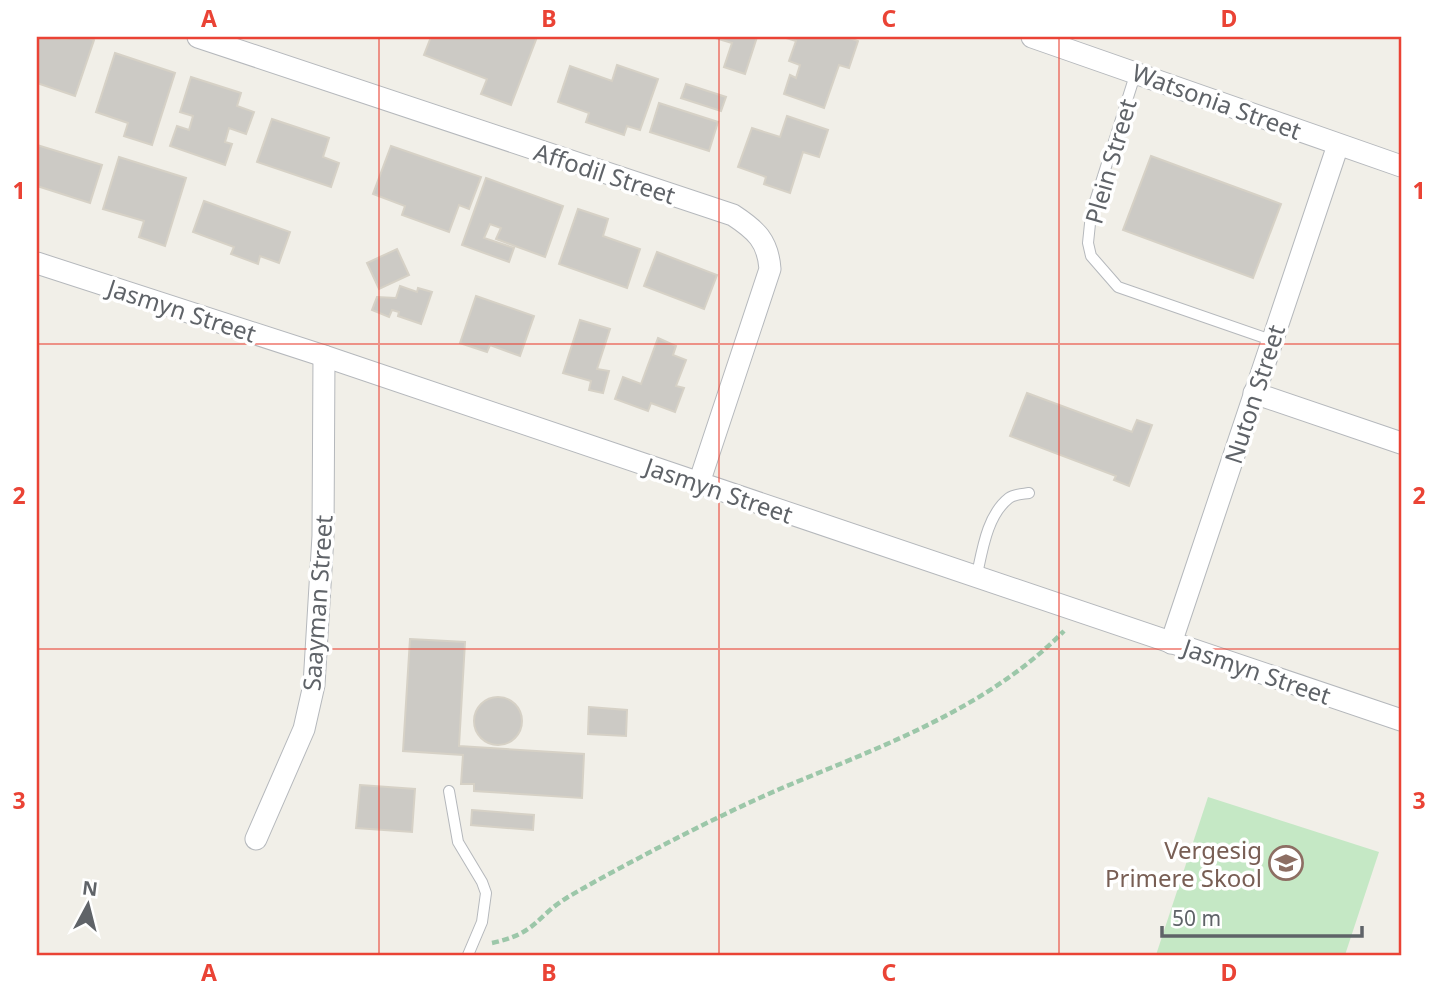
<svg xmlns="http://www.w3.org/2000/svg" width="1438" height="992" font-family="'Noto Sans',sans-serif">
<rect width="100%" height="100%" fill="#f1efe8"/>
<!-- green -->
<path fill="#c5e8c5" d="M1208 797 1379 852 1345 955H1156Z"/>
<!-- building -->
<g fill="#cccac5" stroke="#d6d1c6" stroke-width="2">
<path d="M37 37 65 39 86 37 94 40 75 96 37 83Z"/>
<path d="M431 37H537L511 105 481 94 487 79 424 55Z"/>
<path d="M712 37H757L745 74 724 67 732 43Z"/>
<path d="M783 37H847L858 41 849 68 839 65 824 108 784 94 790 75 796 78 800 65 789 61 796 41Z"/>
<path d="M115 53 175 73 152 145 124 136 128 123 96 112Z"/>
<path d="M617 65 658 79 640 130 627 126 624 135 586 122 589 113 558 102 570 66 612 81Z"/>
<path d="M191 77 241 93 237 106 254 112 246 134 229 128 225 142 232 144 225 165 170 146 177 126 189 130 193 116 180 112Z"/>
<path d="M686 84 726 97 721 111 681 98Z"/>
<path d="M659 103 718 122 709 151 650 132Z"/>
<path d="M787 116 828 130 819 157 803 152 790 193 764 184 766 177 738 167 752 128 780 137Z"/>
<path d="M272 119 329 138 323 157 339 163 331 187 257 162Z"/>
<path d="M37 145 102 165 90 203 37 186Z"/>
<path d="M391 146 481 177 469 209 459 205 449 232 402 215 405 206 373 194Z"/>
<path d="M1151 156 1281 204 1253 278 1123 230Z"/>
<path d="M119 157 186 178 165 246 139 237 144 221 103 209Z"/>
<path d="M486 178 563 206 545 257 496 239 501 228 490 224 484 238 514 248 509 262 462 245Z"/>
<path d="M204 201 290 232 279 263 260 256 258 264 231 254 234 247 193 232Z"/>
<path d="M578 209 608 219 603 236 640 249 627 288 559 264Z"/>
<path d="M397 249 409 275 379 289 367 263Z"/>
<path d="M657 252 717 275 704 309 644 286Z"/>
<path d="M400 286 417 292 418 288 432 292 421 324 398 316 399 312 392 310 389 317 372 310 377 297 396 298Z"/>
<path d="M476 296 534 316 520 356 490 345 487 352 460 343Z"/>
<path d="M580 320 610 329 597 369 609 371 603 393 589 390 591 381 563 373Z"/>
<path d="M658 338 676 346 673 355 686 360 676 386 684 388 675 412 651 403 648 411 615 399 623 377 641 384Z"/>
<path d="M1027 393 1132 432 1137 420 1152 425 1129 486 1114 480 1116 476 1010 436Z"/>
<path d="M410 639 465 642 459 746 584 754 582 798 474 791V784H461L463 755 403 751Z"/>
<circle cx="498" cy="721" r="24"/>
<path d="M589 707 627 710 626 736 588 734Z"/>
<path d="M360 785 415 789 412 832 356 828Z"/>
<path d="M472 810 534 815 533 830 471 825Z"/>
</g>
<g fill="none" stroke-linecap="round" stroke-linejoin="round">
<!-- service casing -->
<g stroke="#b5b8bc" stroke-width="12">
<g id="service">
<path d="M1136 72 1091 214 1088 243 1091 256 1118 287 1271 340"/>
<path d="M976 579C982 553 986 516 1009 498 1014 494 1023 494 1029 493"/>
<path d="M449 791 458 842 482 882 486 893 482 922 468 955"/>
</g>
</g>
<!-- minor casing -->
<g stroke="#b5b8bc" stroke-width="23">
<g id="minor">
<path d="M198 37 733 215C756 230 768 241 770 269L699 483"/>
<path d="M1032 37 1401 166"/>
<path d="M37 263 324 356 1401 720"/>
<path d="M1254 393 1401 443"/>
<path d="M1171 643 1338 145"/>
<path d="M256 839 304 729 314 685 323 536 324 356"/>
</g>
</g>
<!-- path -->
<path stroke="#9cc7a9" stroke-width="4.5" stroke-dasharray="7 3.5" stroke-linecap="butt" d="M492 943C538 933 535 917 568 897 595 881 624 866 652 851 694 829 738 807 782 788 880 747 987 709 1064 631"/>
<!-- service -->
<use href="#service" stroke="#fff" stroke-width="10"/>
<!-- minor -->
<use href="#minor" stroke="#fff" stroke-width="21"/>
</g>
<!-- grid -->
<path fill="none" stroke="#ea4335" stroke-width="2" stroke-opacity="0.55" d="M379 37V955M719 37V955M1059 37V955M37 344H1401M37 649H1401"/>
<!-- icons -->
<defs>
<g id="school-ring" transform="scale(1.75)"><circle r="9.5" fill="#fff" stroke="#8d6e63" stroke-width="1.5"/><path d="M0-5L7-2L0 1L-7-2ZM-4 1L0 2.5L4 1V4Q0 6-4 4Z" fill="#8d6e63"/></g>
</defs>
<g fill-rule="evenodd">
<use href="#school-ring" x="1286" y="863"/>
</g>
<g text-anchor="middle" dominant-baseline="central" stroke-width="7" stroke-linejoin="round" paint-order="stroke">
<!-- street labels -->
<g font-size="24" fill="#5f6368" stroke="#fff">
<text transform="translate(1217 101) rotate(20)">Watsonia Street</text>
<text transform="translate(1110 161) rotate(-74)">Plein Street</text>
<text transform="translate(605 173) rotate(18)">Affodil Street</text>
<text transform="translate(182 310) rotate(18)">Jasmyn Street</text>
<text transform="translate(1254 394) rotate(-72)">Nuton Street</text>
<text transform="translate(719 490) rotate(19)">Jasmyn Street</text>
<text transform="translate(317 603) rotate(-86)">Saayman Street</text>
<text transform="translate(1257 671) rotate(19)">Jasmyn Street</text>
</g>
<!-- education labels -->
<g font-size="24" fill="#785e54" stroke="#fff" text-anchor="end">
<text x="1262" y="849">Vergesig<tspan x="1262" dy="28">Primere Skool</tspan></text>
</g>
</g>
<!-- border -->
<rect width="1438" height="992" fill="none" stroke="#ffffff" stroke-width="77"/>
<!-- north arrow -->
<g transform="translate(88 905) rotate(7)" stroke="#ffffff" stroke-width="5" paint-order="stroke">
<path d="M0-5L12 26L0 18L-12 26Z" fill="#5f6368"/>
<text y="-10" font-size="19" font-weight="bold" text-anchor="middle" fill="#5f6368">N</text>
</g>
<!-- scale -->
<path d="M1162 926v10h200v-10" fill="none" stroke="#5f6368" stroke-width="3.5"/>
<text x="1172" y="926" font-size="21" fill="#5f6368" stroke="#ffffff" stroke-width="5" paint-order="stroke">50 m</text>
<rect x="38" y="38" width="1362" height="916" fill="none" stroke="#ea4335" stroke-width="2.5"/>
<g font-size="23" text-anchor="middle" font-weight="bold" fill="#ea4335">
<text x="209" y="27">A</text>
<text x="549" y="27">B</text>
<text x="889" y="27">C</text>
<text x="1229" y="27">D</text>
<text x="19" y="199">1</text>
<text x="1419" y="199">1</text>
<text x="19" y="504">2</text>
<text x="1419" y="504">2</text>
<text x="19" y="809">3</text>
<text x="1419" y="809">3</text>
<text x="209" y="981">A</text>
<text x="549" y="981">B</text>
<text x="889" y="981">C</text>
<text x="1229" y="981">D</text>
</g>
</svg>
